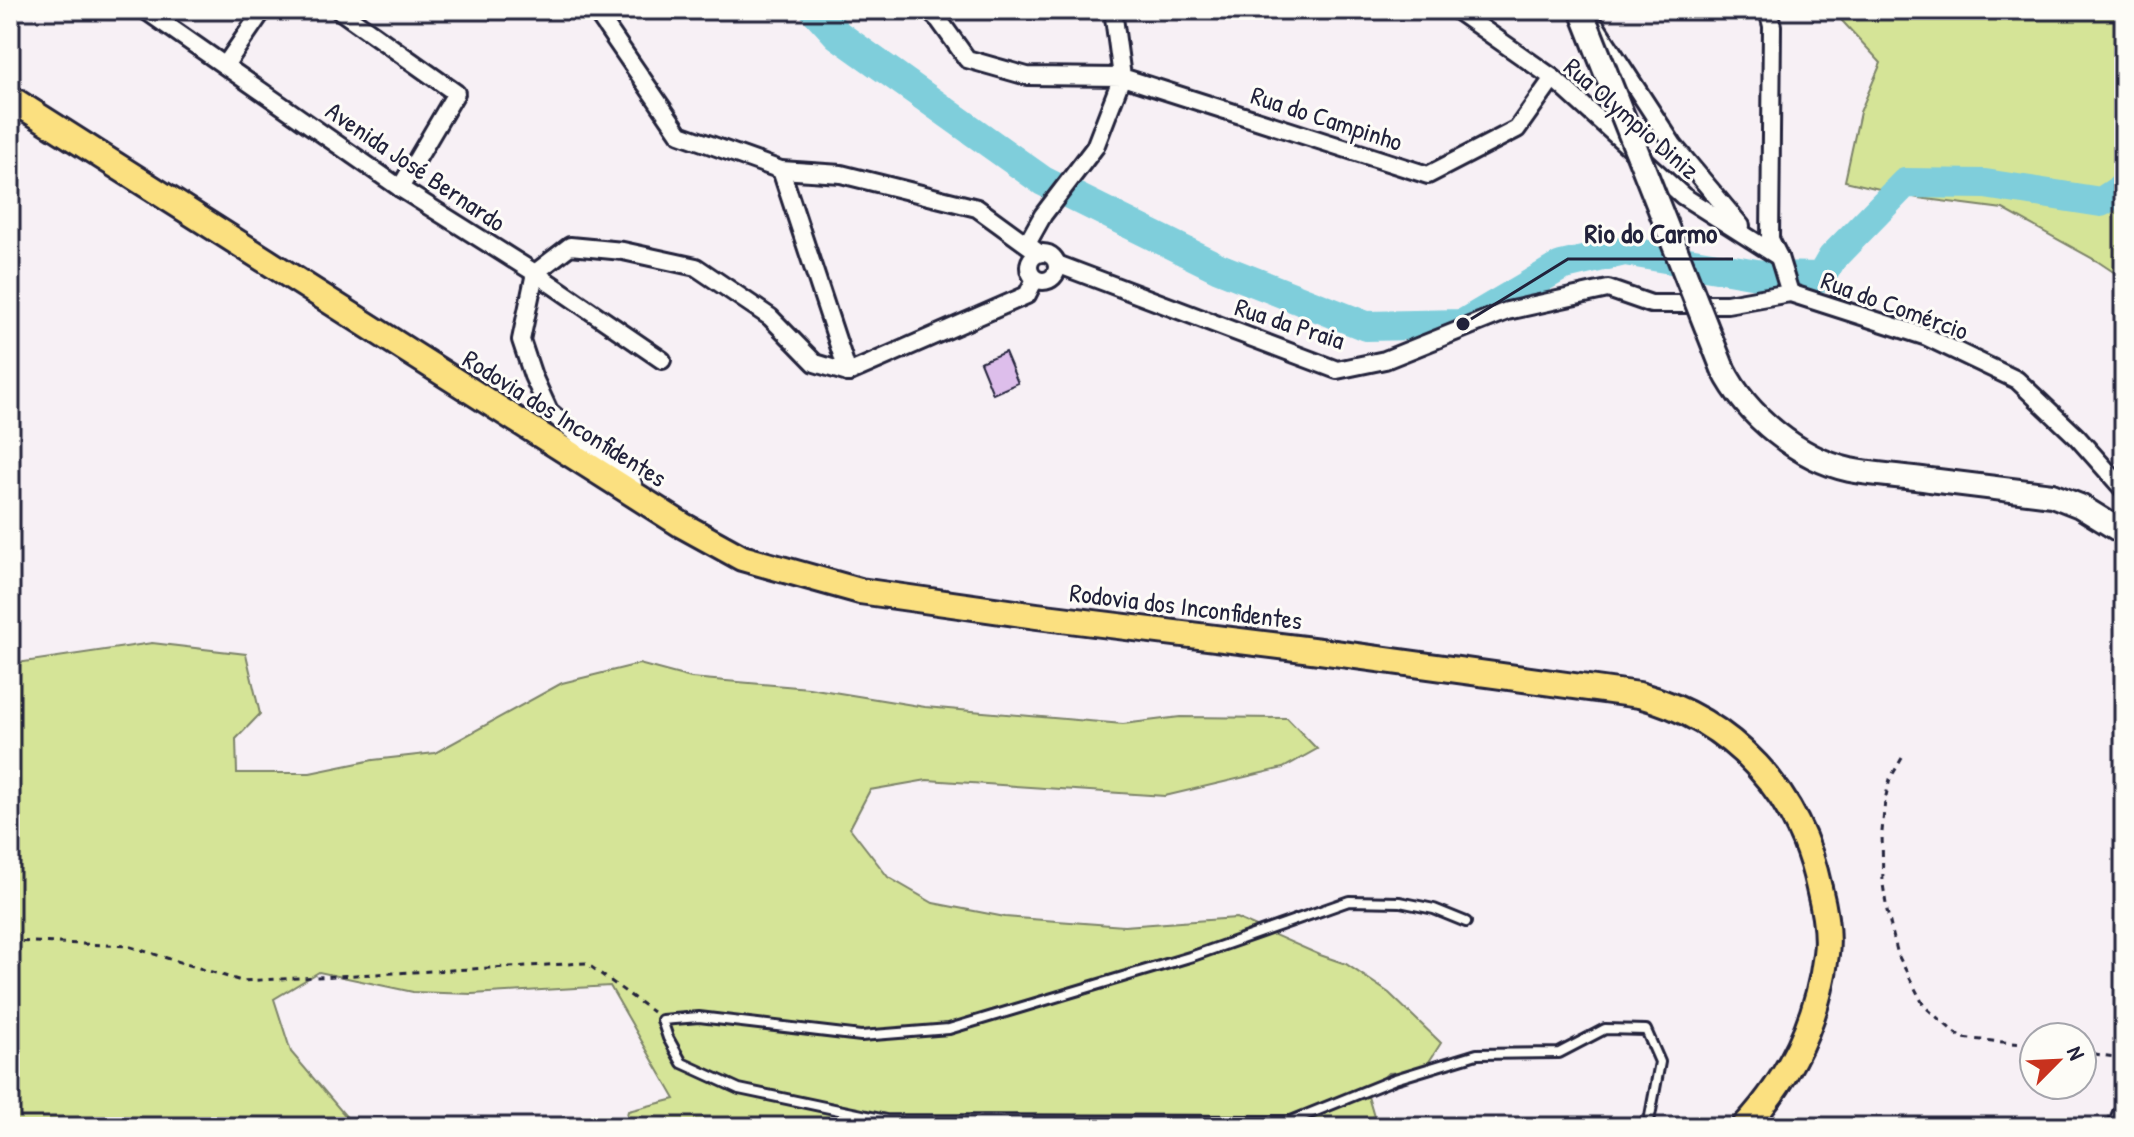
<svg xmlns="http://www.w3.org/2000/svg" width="2134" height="1137" font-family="'Patrick Hand',sans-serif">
<rect width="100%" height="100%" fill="#f7f0f5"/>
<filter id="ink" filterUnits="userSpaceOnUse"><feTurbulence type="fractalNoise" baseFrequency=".0125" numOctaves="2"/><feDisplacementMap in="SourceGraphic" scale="16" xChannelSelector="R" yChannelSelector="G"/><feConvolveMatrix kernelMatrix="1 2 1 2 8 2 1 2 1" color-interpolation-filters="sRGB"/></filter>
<g filter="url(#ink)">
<!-- green -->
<g fill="#d5e497" stroke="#7c8369" stroke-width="2">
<path d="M1832 10H2124V279L2097 261 2003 209 1918 198 1845 181 1860 112 1881 63Z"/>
<path d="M152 643 246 654 260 714 236 739 237 773H310L373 760 435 753 562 683 639 664 691 678 809 688 925 707 1123 724 1180 717 1287 718 1317 749 1283 768 1165 796 927 780 870 790 850 828 888 877 933 903 1005 917 1124 926 1236 918 1320 955 1346 964 1389 993 1441 1043 1423 1071 1388 1073 1367 1093 1377 1127H624L628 1111 675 1099 610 986 472 994 413 992 319 972 274 999 291 1052 355 1127H10V664Z"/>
</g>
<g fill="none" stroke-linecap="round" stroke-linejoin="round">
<!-- river -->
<path stroke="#7fcedb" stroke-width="30" d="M815 10 838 35 1043 181 1219 268 1366 326 1463 324 1561 266 1625 251 1768 276 1821 277 1832 258 1905 183 1985 184 2101 202 2124 187"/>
</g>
<!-- building -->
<path fill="#ddbeeb" stroke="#22223b" stroke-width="2" d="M1005 352 1018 383 993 394 980 362Z"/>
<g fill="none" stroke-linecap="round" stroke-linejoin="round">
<!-- service casing -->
<g stroke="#22223b" stroke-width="14">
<path id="service" d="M1466 922 1434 909 1400 902 1349 901 1193 956 949 1029 861 1036 699 1017 662 1020 668 1038 682 1063 739 1089 886 1120 1291 1121 1395 1079 1477 1054 1559 1053 1605 1029 1646 1030 1660 1062 1648 1127"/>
</g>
<!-- minor casing -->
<g stroke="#22223b" stroke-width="22">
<g id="minor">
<path d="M145 10 400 188 535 273 662 360"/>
<path d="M339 10 456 93 400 188"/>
<path d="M595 10 680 134 781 170 841 174 977 208 1039 253"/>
<path d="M928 10 939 20 967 59 1027 76 1122 77 1095 147 1043 215 1028 242"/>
<path d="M1113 10 1122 77 1428 175 1517 129 1553 78"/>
<path d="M1456 10 1553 78 1683 196 1779 257"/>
<path d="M1768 10 1772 26 1770 239 1779 257 1790 293"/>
<path d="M1595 25 1674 146 1741 226"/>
<path d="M226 64 263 10"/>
<path d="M781 170 848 373"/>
<circle cx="1043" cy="267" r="14"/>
<path d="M1057 264 1337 370 1385 360 1507 311 1608 289 1651 304H1727L1790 293 1927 337 2017 380 2077 437 2124 490"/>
<path d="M848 373 1027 295 1035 279"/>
<path d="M633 483 549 411 533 376 521 340 535 273 570 246 623 251 696 267 770 317 815 363 848 373"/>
</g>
</g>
<!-- secondary casing -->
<g stroke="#22223b" stroke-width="28">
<g id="secondary">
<path d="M1723 369C1746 415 1799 459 1850 470 1876 475 1903 476 1930 480 1971 485 2012 490 2052 495L2080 506 2124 533"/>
<path d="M2119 1127 2124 1116"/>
</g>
</g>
<!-- primary casing -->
<g stroke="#22223b" stroke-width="30">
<path id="primary" d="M10 98 682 525 742 558 860 591 1037 616 1320 651 1639 695C1733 720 1799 793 1819 888 1824 908 1829 933 1826 954 1818 1020 1789 1079 1744 1127"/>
</g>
<!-- path -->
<g stroke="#22223b" stroke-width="3" stroke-dasharray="6 6" stroke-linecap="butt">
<path d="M1902 758 1890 779 1885 800 1882 832 1883 884 1887 911 1898 955 1924 1006 1961 1038 2034 1045"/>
<path d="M10 941 128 946 241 981 586 963 653 1012"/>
<path d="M2082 1052 2121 1058 2124 1070"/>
</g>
<!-- service -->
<use href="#service" stroke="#fdfcf7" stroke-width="8"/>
<!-- minor -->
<use href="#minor" stroke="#fdfcf7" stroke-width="16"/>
<!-- secondary -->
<use href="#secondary" stroke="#fdfcf7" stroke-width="22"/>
<!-- primary -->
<use href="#primary" stroke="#fbe080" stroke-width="24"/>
<!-- secondary-bridge casing -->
<g stroke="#22223b" stroke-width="28" stroke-linecap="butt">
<path id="secondary-bridge" d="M1581 10 1723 369"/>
</g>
<!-- secondary-bridge -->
<use href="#secondary-bridge" stroke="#fdfcf7" stroke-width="22"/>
</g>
</g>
<g text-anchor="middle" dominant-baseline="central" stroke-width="6" stroke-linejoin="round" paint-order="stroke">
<!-- street labels -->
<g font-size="26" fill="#22223b" stroke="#fdfcf7">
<text transform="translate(1327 118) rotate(18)">Rua do Campinho</text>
<text transform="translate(1632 118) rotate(41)">Rua Olympio Diniz</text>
<text transform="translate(416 166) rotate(34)">Avenida José Bernardo</text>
<text transform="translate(1895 305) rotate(20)">Rua do Comércio</text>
<text transform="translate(1290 323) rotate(18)">Rua da Praia</text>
<text transform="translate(565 418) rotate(32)">Rodovia dos Inconfidentes</text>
<text transform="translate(1186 606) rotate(7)">Rodovia dos Inconfidentes</text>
</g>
</g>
<!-- callouts -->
<path fill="none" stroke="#22223b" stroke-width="3" d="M1463 324L1568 259H1733"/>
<circle fill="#22223b" stroke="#fdfcf7" stroke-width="3" cx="1463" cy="324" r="8"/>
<g font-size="28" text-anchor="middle" font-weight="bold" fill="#22223b" stroke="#fdfcf7" stroke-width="6" stroke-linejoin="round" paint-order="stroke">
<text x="1651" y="243">Rio do Carmo</text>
</g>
<!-- margin -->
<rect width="2134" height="1137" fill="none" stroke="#fdfcf7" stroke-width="40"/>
<rect x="20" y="20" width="2094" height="1097" fill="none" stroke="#22223b" stroke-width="3" filter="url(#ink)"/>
<!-- north arrow -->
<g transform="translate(2058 1061) rotate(66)"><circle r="38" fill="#fdfcf7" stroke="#a5a5ac" stroke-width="2"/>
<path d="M0-6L14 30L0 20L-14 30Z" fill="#c8321e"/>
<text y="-12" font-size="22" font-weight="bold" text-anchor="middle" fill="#22223b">N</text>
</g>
</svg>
